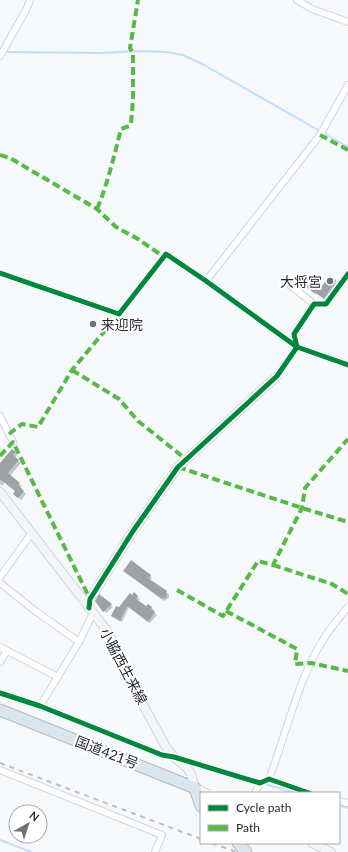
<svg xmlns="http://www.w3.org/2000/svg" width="348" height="852" font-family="Lato,'Noto Sans JP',sans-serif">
<rect width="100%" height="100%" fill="#f6f9fc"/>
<!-- shadow -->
<g fill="#0003">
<path d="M335 281 337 283 327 300 318 294 317 295 300 283 320 290Z"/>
<path d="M12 450 17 455 15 458 21 463 10 476 22 486 20 488 26 494 21 500 14 494 16 491 5 482 2 486 0 484V464Z"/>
<path d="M124 571 150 575 152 578 150 580 166 592 169 594V598L164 601Z"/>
<path d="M134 594 140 599 138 601 146 607 148 605 154 610 153 612 157 615 150 623 129 607 122 622 115 618 119 608Z"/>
<path d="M100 596 113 607 106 613 104 611Z"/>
</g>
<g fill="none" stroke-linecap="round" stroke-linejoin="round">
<!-- stream -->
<g stroke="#c3defc" stroke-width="2">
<path d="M5 52 100 53 140 51 166 52 183 55 204 65 318 130"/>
<path d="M323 133 348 147"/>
<path d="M265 784 295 793"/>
<path d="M339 805 348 808"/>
<path d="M0 840 31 852"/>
</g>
</g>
<!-- building -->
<g fill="#9fa2a5">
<path d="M301 275 320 289 329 276 336 280 324 299 315 292 314 293 297 280Z"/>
<path d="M12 449 16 452 13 455 19 460 8 473 20 483 18 485 24 491 18 498 13 494 15 491 0 479V463Z"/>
<path d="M131 560 151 575 148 578 167 591 166 593 167 595 165 599 163 597 162 599 123 571Z"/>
<path d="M134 592 138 596 136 599 146 606 148 604 152 607 151 609 155 612 148 622 127 606 120 621 111 616 116 606 119 607 130 593 132 595Z"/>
<path d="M99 594 112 604 103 612 95 601Z"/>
</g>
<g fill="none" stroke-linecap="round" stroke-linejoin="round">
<!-- street casing -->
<g stroke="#d1d4d8" stroke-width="8">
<g id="street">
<path d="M297 0 312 9 348 22"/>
<path d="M0 56 27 8 30 0"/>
<path d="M0 273 119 314 166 254 206 281 297 347 348 365"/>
<path d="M206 281 320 135 348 85"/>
<path d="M291 286 314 304"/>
<path d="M277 376 297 347 294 334 314 304H326L348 274"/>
<path d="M0 416 13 442"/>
<path d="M0 577 31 534"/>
<path d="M0 583 34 610 79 642"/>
<path d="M0 647 58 677"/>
<path d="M0 662 7 651"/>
<path d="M0 693 40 706 162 755 174 757 260 783 269 779 309 793"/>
<path d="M40 706 79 642 93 613"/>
<path d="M0 770 162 835 155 852"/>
<path d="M269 779C285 737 295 692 316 652 324 636 336 621 348 607"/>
<path d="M255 793 260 783"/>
<path d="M339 801 348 803"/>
</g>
</g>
<!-- secondary casing -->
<g stroke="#d1d4d8" stroke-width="10">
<g id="secondary">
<path d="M0 492 108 632 134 688 166 747 174 757 187 768 191 774 195 788 206 793"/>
<path d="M89 608 90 599 133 531 178 467 277 376"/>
<path d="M312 843 331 852"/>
</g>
</g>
<!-- highway casing -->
<g stroke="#aeb8c4" stroke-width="13">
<g id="highway">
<path d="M0 710 195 788 201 806"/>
<path d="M238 843 246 852"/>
</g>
</g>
<!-- street -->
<use href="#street" stroke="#fefeff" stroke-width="6"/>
<!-- secondary -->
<use href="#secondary" stroke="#f3f6f9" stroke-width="8"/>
<!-- highway -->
<use href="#highway" stroke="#dbe5ee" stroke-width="11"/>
<!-- rail -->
<g stroke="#bcbebf" stroke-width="2" stroke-dasharray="5 5" stroke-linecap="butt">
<path d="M0 763 201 839"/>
<path d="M212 843 236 852"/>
</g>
<!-- quiet -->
<g stroke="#58b947" stroke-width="4" stroke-dasharray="8 4" stroke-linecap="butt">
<path d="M320 135 348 150"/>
<path d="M0 155 10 158 97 209 116 227 138 239 164 257"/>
<path d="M97 209C108 183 114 156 121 129L129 126 131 124 133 99V54L130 48 138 0"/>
<path d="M72 370 119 399 138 421 187 460"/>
<path d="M9 434 22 424 38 427 72 370 119 314"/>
<path d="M0 456 13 442 90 599"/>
<path d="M178 467 302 508 348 522"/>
<path d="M273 565 332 584 348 594"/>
<path d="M177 590 223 616 258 561 273 565 302 508 305 488 348 439"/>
<path d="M226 611 297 649 295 664 311 663 348 671"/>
</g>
<!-- cycleway casing -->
<g stroke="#fff" stroke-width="8">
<g id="cycleway">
<path d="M0 273 119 314 166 254 206 281 297 347 348 365"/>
<path d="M89 608 90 599 133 531 178 467 277 376 297 347 294 334 314 304H326L348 274"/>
<path d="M0 693 40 706 162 755 174 757 260 783 269 779 309 793"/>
</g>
</g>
<!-- cycleway -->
<use href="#cycleway" stroke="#00873e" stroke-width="5"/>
</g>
<!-- markers -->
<g fill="#6f7277" stroke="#fff" stroke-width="1.5">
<circle cx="330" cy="281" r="4"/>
<circle cx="93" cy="324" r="4"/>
</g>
<g text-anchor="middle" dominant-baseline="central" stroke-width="4" stroke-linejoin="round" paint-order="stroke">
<!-- poi labels -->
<g font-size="14" fill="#262a2f" stroke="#fff" text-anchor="end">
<text x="322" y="281">大将宮</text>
<text x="101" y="324" text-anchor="start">来迎院</text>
</g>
<!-- street labels -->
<g font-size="14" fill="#262a2f" stroke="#fff">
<text transform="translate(124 666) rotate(62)">小脇西生来線</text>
<text transform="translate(107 752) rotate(21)">国道421号</text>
</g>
</g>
<!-- legend -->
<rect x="200" y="792" width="140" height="52" fill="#ffffff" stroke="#a8aaac"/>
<rect x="208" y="805" width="20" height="6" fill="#00873e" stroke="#a8aaac"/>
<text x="236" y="812" font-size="12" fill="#262a2f">Cycle path</text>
<rect x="208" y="825" width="20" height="6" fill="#58b947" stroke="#a8aaac"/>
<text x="236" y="832" font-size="12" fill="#262a2f">Path</text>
<!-- north arrow -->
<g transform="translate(28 824) rotate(39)"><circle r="19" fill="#ffffff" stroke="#a8aaac"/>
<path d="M0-3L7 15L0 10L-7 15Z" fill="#6f7277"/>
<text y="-6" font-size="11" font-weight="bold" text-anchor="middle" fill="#262a2f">N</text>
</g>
</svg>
